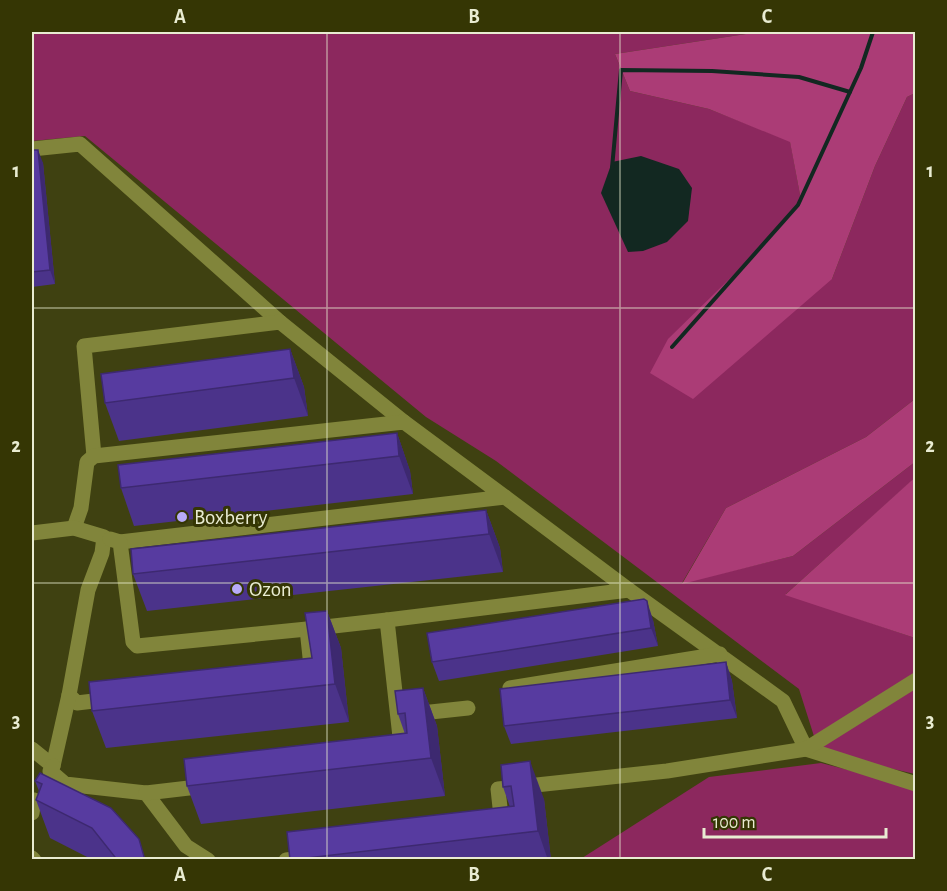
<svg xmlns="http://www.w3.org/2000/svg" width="947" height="891" font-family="'Alegreya Sans',sans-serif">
<rect width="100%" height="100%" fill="#3f4111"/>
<!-- green -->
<g fill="#8c285e">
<path d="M32 32H759L615 54 630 91 709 109 790 141 801 200 760 249 832 279 875 166 907 97 915 93V399L866 437 726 508 682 583 793 556 915 462V478L786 594 915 638V774L819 752 799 689 496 461 426 417 85 136 32 141Z"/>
<path d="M821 763 915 787V859L579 860 709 777Z"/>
</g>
<!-- forest -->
<g fill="#ab3c76">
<path d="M759 32H915V93L907 97 875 166 832 279 693 399 650 373 668 339 760 249 801 200 790 142 709 109 630 91 615 54Z"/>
<path d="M915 399V462L793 556 682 584 726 508 866 437Z"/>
<path d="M915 478V638L785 595 911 481Z"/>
</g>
<!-- water -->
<path fill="#122821" d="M641 156 679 169 692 188 688 221 667 242 643 251 628 252 601 193 612 162Z"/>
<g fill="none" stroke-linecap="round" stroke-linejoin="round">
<!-- stream -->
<g stroke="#122821" stroke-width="4">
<path d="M612 168 621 70 712 71 799 77 850 92"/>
<path d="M672 347 798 205 861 68 873 32"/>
</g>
<!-- minor -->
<g stroke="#81853b" stroke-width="15">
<path d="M32 149 80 144 280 322"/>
<path d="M94 456 84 346 280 322 404 422"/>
<path d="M505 497 629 590 783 701 806 749 916 784"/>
<path d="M74 528 81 508 87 462 94 456 404 422 505 497 120 542"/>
<path d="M32 533 74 528 104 537 102 553 88 590 69 695 77 703 110 699"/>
<path d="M110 539 120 542 133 642 137 646 307 629"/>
<path d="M387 620 629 590"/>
<path d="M312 676 307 629 387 620 402 755"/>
<path d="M510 688 720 654"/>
<path d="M412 714 468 708"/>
<path d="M32 749 53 766 69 695"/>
<path d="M53 766 50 771 65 784 146 793 186 846 208 860"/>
<path d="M146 793 206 786"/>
<path d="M32 813 34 800"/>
<path d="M502 826 498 789 667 771 806 749 916 680"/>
<path d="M32 858 34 860"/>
<path d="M286 860 310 857"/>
</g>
</g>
<!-- wall -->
<g fill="#4b338a">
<path d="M32 150 43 163 55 284 32 287Z"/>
<path d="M290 349 304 387 308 416 119 441 105 403Z"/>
<path d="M397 433 410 471 413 494 134 526 121 488Z"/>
<path d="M486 510 500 548 503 572 147 611 133 574Z"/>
<path d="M327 611 341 648 349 722 106 748 92 711 312 658Z"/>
<path d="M653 620 658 646 439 681 432 662Z"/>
<path d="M726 662 732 681 737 718 511 744 504 726Z"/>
<path d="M423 688 437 726 445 796 201 824 187 786 405 734 398 714Z"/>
<path d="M501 765 544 799 551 860H290L510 807 503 787Z"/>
<path d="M40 773 146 860H93L50 838 36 800 39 791 35 781Z"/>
</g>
<!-- shaded-wall -->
<g fill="#3d2970">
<path d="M38 150 43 163 55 284 50 270Z"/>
<path d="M290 349 304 387 308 416 294 378Z"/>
<path d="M397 433 410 471 413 494 399 456Z"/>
<path d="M486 510 500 548 503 572 489 534Z"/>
<path d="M647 601 653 620 658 646 651 628Z"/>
<path d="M327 611 341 648 349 722 335 684Z"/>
<path d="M726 662 732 681 737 718 730 700Z"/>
<path d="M423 688 437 726 445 796 431 758Z"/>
<path d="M530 761 544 799 551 860H548L538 831Z"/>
</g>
<!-- building -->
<g fill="#573ba0" stroke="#3d2970" stroke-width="1.5">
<path d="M32 150H38L50 270 32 272Z"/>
<path d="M290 349 294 378 105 403 101 374Z"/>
<path d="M397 433 399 456 121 488 118 465Z"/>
<path d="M486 510 489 534 133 574 131 549Z"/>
<path d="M644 599 647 601 651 628 432 662 427 633Z"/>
<path d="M327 611 335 684 92 711 89 682 312 658 305 613Z"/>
<path d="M726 662 730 700 504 726 500 689Z"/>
<path d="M423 688 431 758 187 786 184 759 407 733 405 713 398 714 395 691Z"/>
<path d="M530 761 538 831 290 860 287 832 514 806 511 786 503 787 501 765Z"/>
<path d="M40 773 111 808 139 839 145 860H116L115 857 92 828 36 800 42 784 35 781Z"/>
</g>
<!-- grid -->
<path fill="none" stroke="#e9ecd2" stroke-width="1.5" stroke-opacity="0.55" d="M327 32V860M620 32V860M32 308H916M32 583H916"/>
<!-- markers -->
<g fill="#b8abf7" stroke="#353604" stroke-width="2">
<circle cx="182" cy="517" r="6"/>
<circle cx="237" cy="589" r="6"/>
</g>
<g text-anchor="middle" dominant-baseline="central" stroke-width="6" stroke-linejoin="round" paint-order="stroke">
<!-- poi labels -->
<g font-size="21" fill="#e9ecd2" stroke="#353604" text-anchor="start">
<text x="194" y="517">Boxberry</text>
<text x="249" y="589">Ozon</text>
</g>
</g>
<!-- border -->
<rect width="947" height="891" fill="none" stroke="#353604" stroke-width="66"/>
<!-- scale -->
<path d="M704 828v9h182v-9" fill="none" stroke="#e9ecd2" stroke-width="3"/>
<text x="713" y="828" font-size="18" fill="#e9ecd2" stroke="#353604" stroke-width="4.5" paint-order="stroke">100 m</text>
<rect x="33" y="33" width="881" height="825" fill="none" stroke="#e9ecd2" stroke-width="2"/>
<g font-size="20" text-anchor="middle" font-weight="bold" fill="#e9ecd2">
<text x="180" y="23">A</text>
<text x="474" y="23">B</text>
<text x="767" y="23">C</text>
<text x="16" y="177">1</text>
<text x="930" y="177">1</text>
<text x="16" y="452">2</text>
<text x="930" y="452">2</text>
<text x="16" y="727">3</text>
<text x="930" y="727">3</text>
<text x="180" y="881">A</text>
<text x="474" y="881">B</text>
<text x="767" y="881">C</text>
</g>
</svg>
